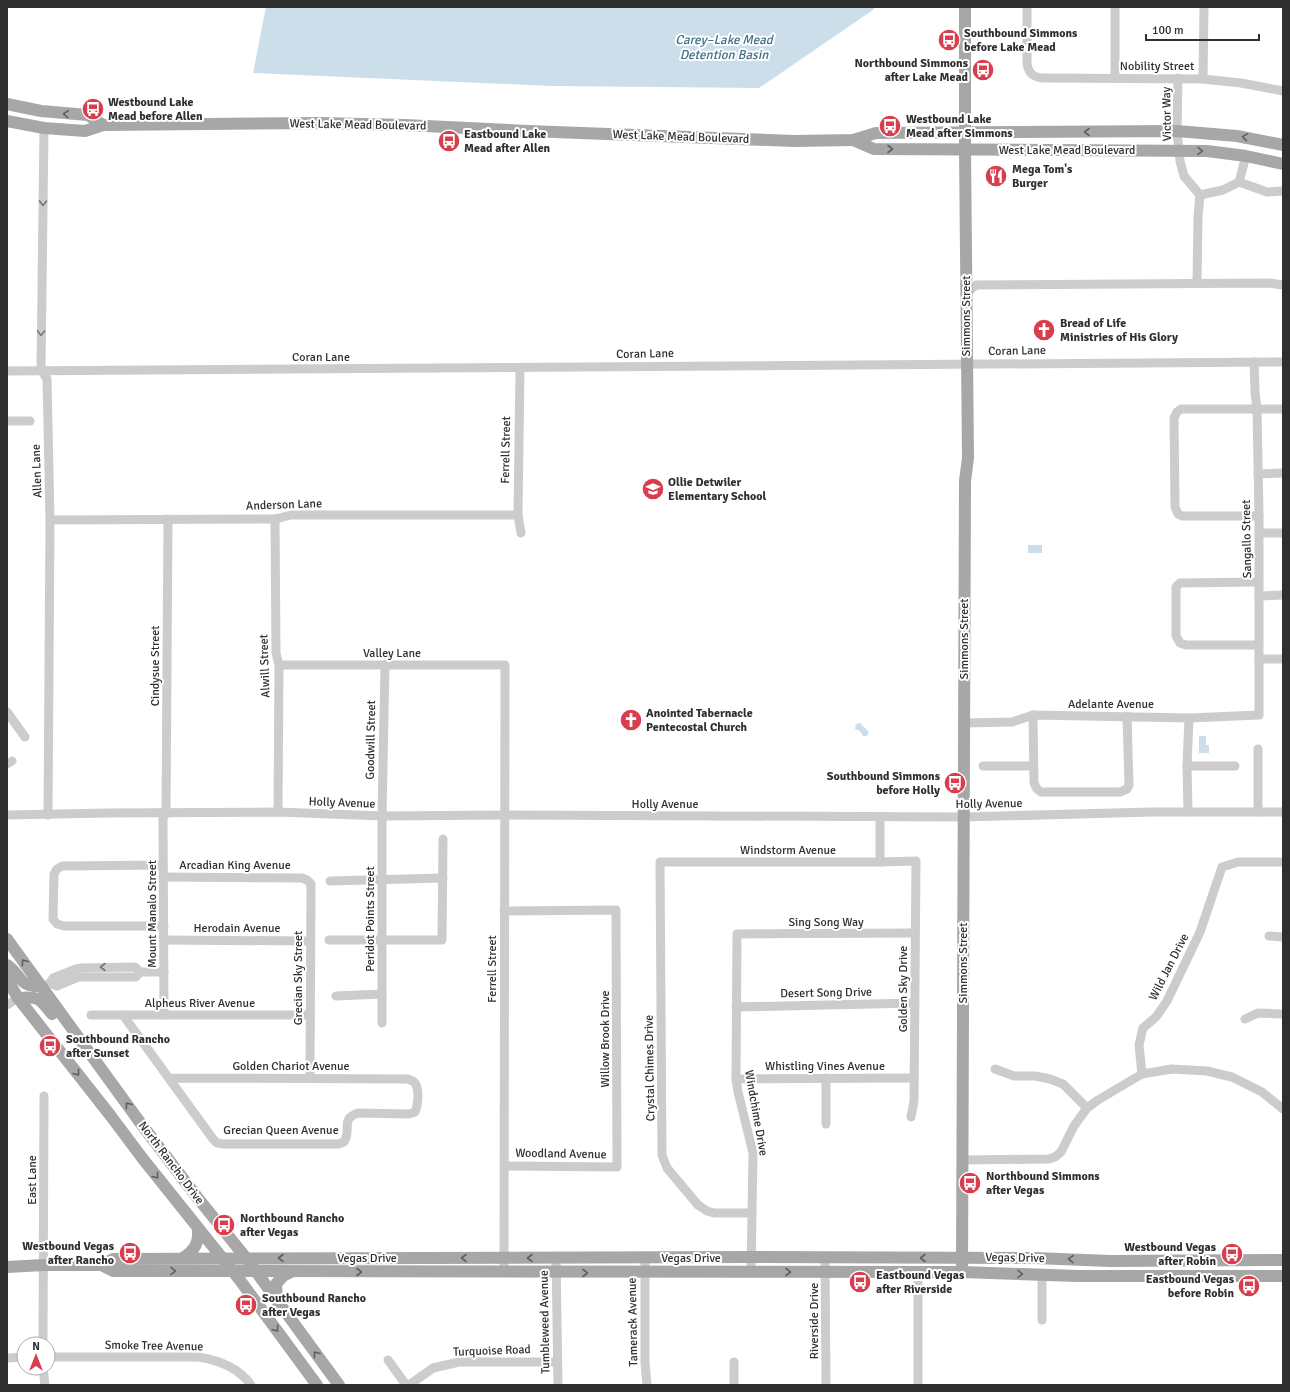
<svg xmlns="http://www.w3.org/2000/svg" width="1290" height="1392" font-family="Signika,sans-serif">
<rect width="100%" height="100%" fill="#fff"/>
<!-- water -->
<g fill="#cbdee9">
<path d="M266 7H875L873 10 759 88 553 86 253 73Z"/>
<rect x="1028" y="545" width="14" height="8"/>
<path d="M860 723 869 732 867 736H863L860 731 855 729 856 724Z"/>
<path d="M1199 736H1206V745H1209V753H1199Z"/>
</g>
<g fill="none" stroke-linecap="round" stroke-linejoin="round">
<!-- minor -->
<g stroke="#ccc" stroke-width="9">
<path d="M1027 7V64C1029 75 1035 78 1045 78L1203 79 1241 83 1283 91"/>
<path d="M1115 78V7"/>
<path d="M1178 78 1177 131 1180 161 1184 176 1200 195 1198 217 1197 283"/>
<path d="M1203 79 1204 7"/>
<path d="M44 128 41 370 47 379 50 520 48 815"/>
<path d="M1246 156 1239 182 1267 192 1283 191"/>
<path d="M1200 195 1223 190 1239 182"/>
<path d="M966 294 976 285 1269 283 1283 285"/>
<path d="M520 368 518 515 521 533"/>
<path d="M7 371 1283 362"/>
<path d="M7 421H30"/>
<path d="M1258 474 1283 473"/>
<path d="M1259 516H1182L1178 514 1175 507 1174 418 1177 412 1181 409H1283"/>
<path d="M275 519 276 653 279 665 278 812"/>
<path d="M50 520 275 519 291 515H518"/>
<path d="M1259 533H1283"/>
<path d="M1259 596 1283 595"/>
<path d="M1259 645H1186L1180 643 1176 636V587L1180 583 1259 582"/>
<path d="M1259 659H1283"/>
<path d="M279 665H505L504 1272"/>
<path d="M7 712 25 737"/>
<path d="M1033 715 1034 783 1037 789 1041 792H1120L1127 789 1129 785 1127 716"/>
<path d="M964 723 1012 722 1033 715 1189 718 1259 715V516L1257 410 1255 392 1254 362"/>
<path d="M1258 749V812"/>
<path d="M7 764 12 761"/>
<path d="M983 766H1033"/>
<path d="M1187 766H1235"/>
<path d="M1188 812 1187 766 1189 718"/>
<path d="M163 814 164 1015"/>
<path d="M166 814 168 519"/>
<path d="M7 815 108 813 278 812 382 816 505 815 964 817 1153 812H1283"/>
<path d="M880 862V817"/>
<path d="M163 865 62 866 57 869 54 874 53 919 57 924 64 926H164"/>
<path d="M163 877 302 878 307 880 311 884 310 1078"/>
<path d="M330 881 443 878"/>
<path d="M504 911 616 910 617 1167 505 1166"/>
<path d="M1269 936 1283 937"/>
<path d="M164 940 310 941"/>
<path d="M329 940H442L443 839"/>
<path d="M50 983 53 978 76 969 82 968 135 967 140 972H164"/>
<path d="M46 985 50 983 57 986 78 977H136L140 972"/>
<path d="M336 996 382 994"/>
<path d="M7 1005 18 998"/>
<path d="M736 1007 915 1003"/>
<path d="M91 1015H310"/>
<path d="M123 1015 213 1139 217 1143 223 1144H338L344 1142C352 1129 340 1119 358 1113L409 1114 415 1112C418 1105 420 1088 414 1082 413 1081 410 1080 408 1079L169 1078"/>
<path d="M1245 1019 1258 1013 1283 1014"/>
<path d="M382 1023V816L385 665"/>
<path d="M995 1069 1014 1076H1035L1050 1079 1063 1084 1087 1108"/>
<path d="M1142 1074 1139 1045 1143 1028 1156 1017 1167 1001 1200 932 1222 867 1238 862H1283"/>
<path d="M826 1078V1124"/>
<path d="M736 1079 914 1078"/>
<path d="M962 1160 1049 1159 1055 1157 1061 1152 1074 1126 1087 1108 1098 1100 1142 1074 1172 1069 1207 1071 1232 1077 1262 1092 1283 1109"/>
<path d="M752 1213H714L707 1211 698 1205 667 1168 662 1155 660 862H880L916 861 914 1101 911 1117"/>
<path d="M556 1258 558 1385"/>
<path d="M645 1258V1363L647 1385"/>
<path d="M825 1258 826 1385"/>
<path d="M751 1272 753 1153 738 1092 736 1079 737 934 915 933"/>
<path d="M918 1272V1385"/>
<path d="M1042 1275V1320"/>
<path d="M43 1344 44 1096"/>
<path d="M48 1357H198C218 1360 239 1368 251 1385"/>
<path d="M7 1358 24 1357"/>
<path d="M388 1360 406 1385"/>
<path d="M734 1362V1385"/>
<path d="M43 1368 45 1385"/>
<path d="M409 1385 433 1368 459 1362H557"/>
</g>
<!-- major -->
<g stroke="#a7a7a7" stroke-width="12">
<path d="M7 104 41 111 88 115 103 125"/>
<path d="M7 121 44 128 85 131 103 125 320 123 405 125 528 131 794 141 853 140 876 133 1177 131 1237 136 1283 145"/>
<path d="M853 140 874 149 1207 151 1246 156 1283 164"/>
<path d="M7 939 139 1121 197 1197 246 1258 339 1385"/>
<path d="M7 965C22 975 18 987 41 986"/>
<path d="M7 979 18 998 110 1115 143 1159 239 1279 317 1385"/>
<path d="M18 998C39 996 39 998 52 1014"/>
<path d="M183 1258C195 1250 199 1243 198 1229"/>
<path d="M101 1265 113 1259 752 1257 1035 1258 1110 1261 1283 1260"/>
<path d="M7 1267 44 1265H101L113 1271H193L962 1272 1077 1276H1283"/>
<path d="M962 1272 965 481 968 458 965 149V7"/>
<path d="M277 1301 276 1284 283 1276 291 1272"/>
</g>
</g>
<!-- one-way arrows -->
<defs><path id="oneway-chevron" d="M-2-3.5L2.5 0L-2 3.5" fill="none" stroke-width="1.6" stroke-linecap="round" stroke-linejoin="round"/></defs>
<g stroke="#5f5f5f">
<use href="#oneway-chevron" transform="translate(66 114) rotate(-175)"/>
<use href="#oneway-chevron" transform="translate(1087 132) rotate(180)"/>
<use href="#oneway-chevron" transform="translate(1245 137) rotate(-172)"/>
<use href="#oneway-chevron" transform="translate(890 149)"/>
<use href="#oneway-chevron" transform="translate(1200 151) rotate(2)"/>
<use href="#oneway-chevron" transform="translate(24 962) rotate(-126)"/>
<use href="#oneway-chevron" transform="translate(77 1073) rotate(52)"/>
<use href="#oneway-chevron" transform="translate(128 1105) rotate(-126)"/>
<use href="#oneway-chevron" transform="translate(156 1176) rotate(52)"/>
<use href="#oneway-chevron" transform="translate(281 1258) rotate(180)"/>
<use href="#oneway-chevron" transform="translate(464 1258) rotate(-180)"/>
<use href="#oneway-chevron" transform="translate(530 1258) rotate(-180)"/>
<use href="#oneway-chevron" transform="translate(923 1258) rotate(-180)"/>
<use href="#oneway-chevron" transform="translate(1071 1259) rotate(-178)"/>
<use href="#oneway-chevron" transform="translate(173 1271) rotate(1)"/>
<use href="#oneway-chevron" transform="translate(359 1272)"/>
<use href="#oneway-chevron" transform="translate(788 1272)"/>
<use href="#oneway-chevron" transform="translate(585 1273)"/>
<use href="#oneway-chevron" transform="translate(1020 1274) rotate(1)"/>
<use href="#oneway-chevron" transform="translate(276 1329) rotate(53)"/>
<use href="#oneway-chevron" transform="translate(316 1354) rotate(-127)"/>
</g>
<g stroke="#767676">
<use href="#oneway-chevron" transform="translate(43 203) rotate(91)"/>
<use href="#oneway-chevron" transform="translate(41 333) rotate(91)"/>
<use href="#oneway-chevron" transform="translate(103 967) rotate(180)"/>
</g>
<!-- icons -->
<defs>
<g id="bus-disc" transform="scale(1.15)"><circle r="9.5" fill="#d93e4e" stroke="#fff"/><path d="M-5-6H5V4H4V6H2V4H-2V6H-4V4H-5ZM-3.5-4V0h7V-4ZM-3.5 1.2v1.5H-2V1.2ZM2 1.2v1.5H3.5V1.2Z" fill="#fff"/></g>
<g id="restaurant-disc" transform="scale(1.15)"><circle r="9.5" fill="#d93e4e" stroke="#fff"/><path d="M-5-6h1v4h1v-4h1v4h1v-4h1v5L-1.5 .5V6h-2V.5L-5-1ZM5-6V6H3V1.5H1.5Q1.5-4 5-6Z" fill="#fff"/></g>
<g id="church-disc" transform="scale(1.15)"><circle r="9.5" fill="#d93e4e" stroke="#fff"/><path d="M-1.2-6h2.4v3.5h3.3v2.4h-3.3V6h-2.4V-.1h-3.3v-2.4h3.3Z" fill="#fff"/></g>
<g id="school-disc" transform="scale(1.15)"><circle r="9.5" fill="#d93e4e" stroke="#fff"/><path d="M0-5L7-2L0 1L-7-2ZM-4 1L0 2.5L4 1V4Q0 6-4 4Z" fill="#fff"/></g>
</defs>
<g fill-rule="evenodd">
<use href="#bus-disc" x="949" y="40"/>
<use href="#bus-disc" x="983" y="70"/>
<use href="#bus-disc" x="93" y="109"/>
<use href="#bus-disc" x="890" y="126"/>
<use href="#bus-disc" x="449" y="141"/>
<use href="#restaurant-disc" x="996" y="176"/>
<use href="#church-disc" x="1044" y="330"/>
<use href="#school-disc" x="653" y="489"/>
<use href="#church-disc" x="631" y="720"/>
<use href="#bus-disc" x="955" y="783"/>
<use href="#bus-disc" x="50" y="1046"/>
<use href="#bus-disc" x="970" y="1183"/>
<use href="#bus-disc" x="224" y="1225"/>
<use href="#bus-disc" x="130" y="1253"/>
<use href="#bus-disc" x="1232" y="1254"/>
<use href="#bus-disc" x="860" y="1282"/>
<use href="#bus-disc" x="1249" y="1286"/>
<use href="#bus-disc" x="246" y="1305"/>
</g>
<g text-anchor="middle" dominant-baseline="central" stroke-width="4" stroke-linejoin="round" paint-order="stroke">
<!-- poi labels -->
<g font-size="12" font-weight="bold" fill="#2f2f2f" stroke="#fff" text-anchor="start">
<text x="964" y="33">Southbound Simmons<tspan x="964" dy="14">before Lake Mead</tspan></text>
<text x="968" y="63" text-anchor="end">Northbound Simmons<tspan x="968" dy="14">after Lake Mead</tspan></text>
<text x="108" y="102">Westbound Lake<tspan x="108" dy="14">Mead before Allen</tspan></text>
<text x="906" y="119">Westbound Lake<tspan x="906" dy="14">Mead after Simmons</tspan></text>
<text x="464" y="134">Eastbound Lake<tspan x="464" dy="14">Mead after Allen</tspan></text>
<text x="1012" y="169">Mega Tom's<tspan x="1012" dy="14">Burger</tspan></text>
<text x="1060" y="323">Bread of Life<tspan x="1060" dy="14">Ministries of His Glory</tspan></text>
<text x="668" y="482">Ollie Detwiler<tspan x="668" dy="14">Elementary School</tspan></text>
<text x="646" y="713">Anointed Tabernacle<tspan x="646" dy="14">Pentecostal Church</tspan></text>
<text x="940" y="776" text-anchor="end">Southbound Simmons<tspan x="940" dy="14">before Holly</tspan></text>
<text x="66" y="1039">Southbound Rancho<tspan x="66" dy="14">after Sunset</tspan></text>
<text x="986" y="1176">Northbound Simmons<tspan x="986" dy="14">after Vegas</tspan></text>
<text x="240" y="1218">Northbound Rancho<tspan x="240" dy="14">after Vegas</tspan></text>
<text x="114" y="1246" text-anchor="end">Westbound Vegas<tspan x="114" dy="14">after Rancho</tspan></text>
<text x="1216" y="1247" text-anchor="end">Westbound Vegas<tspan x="1216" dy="14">after Robin</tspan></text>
<text x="876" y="1275">Eastbound Vegas<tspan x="876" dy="14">after Riverside</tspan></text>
<text x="1234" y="1279" text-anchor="end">Eastbound Vegas<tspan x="1234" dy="14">before Robin</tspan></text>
<text x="262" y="1298">Southbound Rancho<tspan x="262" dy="14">after Vegas</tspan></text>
</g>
<!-- street labels -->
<g font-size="12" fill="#2f2f2f" stroke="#fff">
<text x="1157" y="66">Nobility Street</text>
<text transform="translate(1167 114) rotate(-91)">Victor Way</text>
<text transform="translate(358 125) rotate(1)">West Lake Mead Boulevard</text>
<text transform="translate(681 137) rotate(2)">West Lake Mead Boulevard</text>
<text x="1067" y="150">West Lake Mead Boulevard</text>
<text transform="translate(966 316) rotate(-90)">Simmons Street</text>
<text transform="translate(1017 351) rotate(-1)">Coran Lane</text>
<text transform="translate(645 354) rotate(-1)">Coran Lane</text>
<text x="321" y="357">Coran Lane</text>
<text transform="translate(506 450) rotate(-89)">Ferrell Street</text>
<text transform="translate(37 471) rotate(-92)">Allen Lane</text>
<text transform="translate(284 505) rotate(-2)">Anderson Lane</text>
<text transform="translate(1247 539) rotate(-91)">Sangallo Street</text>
<text transform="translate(964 639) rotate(-90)">Simmons Street</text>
<text x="392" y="653">Valley Lane</text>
<text transform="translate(155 666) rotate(-90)">Cindysue Street</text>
<text transform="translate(265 666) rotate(-92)">Alwill Street</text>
<text x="1111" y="704">Adelante Avenue</text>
<text transform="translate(371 740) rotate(-89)">Goodwill Street</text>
<text transform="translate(342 803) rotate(2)">Holly Avenue</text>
<text x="665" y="804">Holly Avenue</text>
<text transform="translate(989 804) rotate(-1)">Holly Avenue</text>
<text x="788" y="850">Windstorm Avenue</text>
<text x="235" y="865">Arcadian King Avenue</text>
<text transform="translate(152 914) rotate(-90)">Mount Manalo Street</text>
<text transform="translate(370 919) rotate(-90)">Peridot Points Street</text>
<text x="826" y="922">Sing Song Way</text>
<text x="237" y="928">Herodain Avenue</text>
<text transform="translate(963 963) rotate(-90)">Simmons Street</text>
<text transform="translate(1169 967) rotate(-63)">Wild Jan Drive</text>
<text transform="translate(492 969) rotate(-90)">Ferrell Street</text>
<text transform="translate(298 978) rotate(-90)">Grecian Sky Street</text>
<text transform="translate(903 989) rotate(-90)">Golden Sky Drive</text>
<text transform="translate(826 993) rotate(-1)">Desert Song Drive</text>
<text x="200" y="1003">Alpheus River Avenue</text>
<text transform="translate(605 1039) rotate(-90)">Willow Brook Drive</text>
<text x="291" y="1066">Golden Chariot Avenue</text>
<text x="825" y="1066">Whistling Vines Avenue</text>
<text transform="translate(650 1068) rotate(-91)">Crystal Chimes Drive</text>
<text transform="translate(756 1113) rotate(80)">Windchime Drive</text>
<text x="281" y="1130">Grecian Queen Avenue</text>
<text transform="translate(561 1154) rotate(1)">Woodland Avenue</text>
<text transform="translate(171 1163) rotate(53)">North Rancho Drive</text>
<text transform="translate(32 1180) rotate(-90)">East Lane</text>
<text x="367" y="1258">Vegas Drive</text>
<text x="691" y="1258">Vegas Drive</text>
<text transform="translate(1015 1258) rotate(1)">Vegas Drive</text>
<text transform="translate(814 1321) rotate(-90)">Riverside Drive</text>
<text transform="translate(545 1322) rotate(-91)">Tumbleweed Avenue</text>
<text transform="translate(633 1322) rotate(-91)">Tamerack Avenue</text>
<text transform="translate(154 1346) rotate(1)">Smoke Tree Avenue</text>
<text transform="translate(492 1351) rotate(-2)">Turquoise Road</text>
</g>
<!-- water labels -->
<g font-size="13" font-style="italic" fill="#42718b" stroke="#fff">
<text x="724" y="40">Carey–Lake Mead<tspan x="724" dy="15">Detention Basin</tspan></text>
</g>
</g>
<!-- border -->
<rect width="1290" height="1392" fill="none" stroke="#2f2f2f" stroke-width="16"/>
<!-- north arrow -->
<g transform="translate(36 1356)"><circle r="19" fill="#ffffff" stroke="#acacac"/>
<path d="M0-3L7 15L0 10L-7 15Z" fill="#d93e4e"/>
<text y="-6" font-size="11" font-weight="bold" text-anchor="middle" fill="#2f2f2f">N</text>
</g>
<!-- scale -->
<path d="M1146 34v6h113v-6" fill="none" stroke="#2f2f2f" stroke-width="2"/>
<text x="1152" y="34" font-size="12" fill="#2f2f2f" stroke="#ffffff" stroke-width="3" paint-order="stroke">100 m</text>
</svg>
